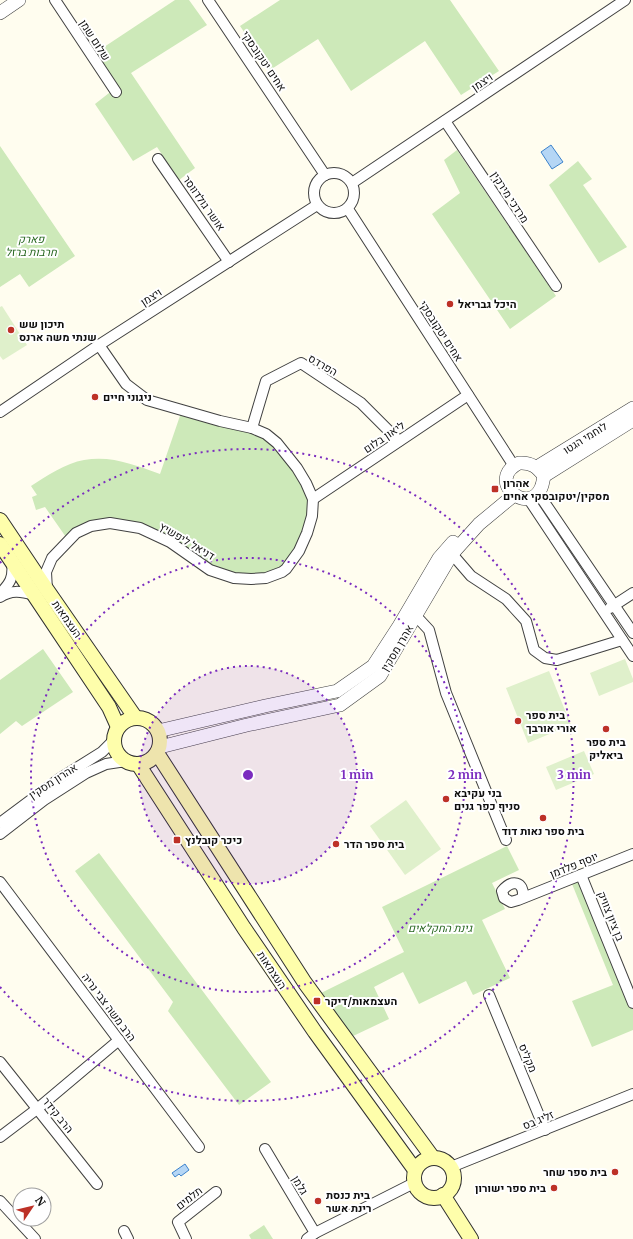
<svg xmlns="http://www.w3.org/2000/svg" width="633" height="1239" font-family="Merriweather,Heebo,serif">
<rect width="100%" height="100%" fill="#fffdef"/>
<!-- green -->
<g fill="#cde9b9">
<path d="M175 0H189L207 25 131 73 195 168 179 180 157 147 133 161 95 104 118 86 95 53Z"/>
<path d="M280 0H450L499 71 461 95 425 41 351 91 318 39 270 70 240 26Z"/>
<path d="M0 146 75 256 29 287 20 274 0 287Z"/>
<path d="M457 150 556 296 510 329 432 214 460 193 444 160Z"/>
<path d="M578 161 592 179 583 185 627 247 599 263 549 185Z"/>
<path d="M182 410 266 434 306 483 311 516 284 571 234 578 170 542 110 523 68 540 45 507 36 510 32 497 37 495 31 486C46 476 66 463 84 460 111 455 135 465 160 474Z"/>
<path d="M43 649 73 692 22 726 16 721 0 734V680Z"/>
<path d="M507 846 519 870 492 883 505 909 482 920 510 978 473 995 466 981 419 1004 403 972 374 987 389 1019 351 1037 321 993 404 952 382 907Z"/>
<path d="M99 853 271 1082 239 1105 168 1011 173 1002 75 871Z"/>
<path d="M581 875 633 1003V1030L592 1047 572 1001 613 985 570 879Z"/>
<path d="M264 1225 273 1239H251L249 1235Z"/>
</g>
<!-- pitch -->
<g fill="#dff0cb">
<path d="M2 306 27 345 3 360 0 356V307Z"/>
<path d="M625 659 633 679V682L599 696 590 673Z"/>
<path d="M549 671 571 725 528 743 506 688Z"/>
<path d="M584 751 594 774 556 790 546 767Z"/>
<path d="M406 800 441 849 405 875 370 826Z"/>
</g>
<!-- water -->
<g fill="#b5d6f5" stroke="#3d83cc">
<path d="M551 145 563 162 552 169 541 152Z"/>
<path d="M185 1164 189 1170 181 1176 179 1174 175 1177 172 1173Z"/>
</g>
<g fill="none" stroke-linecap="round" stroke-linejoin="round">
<!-- minor casing -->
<g stroke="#414141" stroke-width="12">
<g id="minor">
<path d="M55 0 116 92"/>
<path d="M208 0 325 175"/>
<path d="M445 121 556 286"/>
<path d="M158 159 229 262"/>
<circle cx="334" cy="193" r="20"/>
<path d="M352 183 625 0"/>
<path d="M348 209 514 466"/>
<path d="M0 412 99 345 317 205"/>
<path d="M252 428 266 381 301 363 361 403 399 441"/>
<path d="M538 493 633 633"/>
<path d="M528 498 633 656"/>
<path d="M313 499 468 395"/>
<path d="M452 554 471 576 506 599 526 621 534 650 545 658 557 660 622 640"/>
<path d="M47 590 46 572 52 558 76 533 91 526 110 523 140 528 170 542 210 570 234 578 251 579 266 578 282 572 286 569 299 551 307 533 312 516 313 499 306 483 297 468 277 443 266 434 252 428 220 421 147 400 126 384 99 345"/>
<path d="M0 594C10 583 14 578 12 562"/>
<path d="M0 597C11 590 21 591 33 595"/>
<path d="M610 608 633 593"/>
<path d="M416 616 429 630 446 693 506 840"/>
<path d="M0 823 59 779 102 752 113 741"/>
<path d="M0 834 44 800 86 773 106 764 126 761"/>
<path d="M581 875 633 1003"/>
<path d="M0 882 199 1147"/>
<path d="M523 897C524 881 512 879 502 891L504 898 511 902 518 900 633 854"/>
<path d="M489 995 545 1130"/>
<path d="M0 1062 97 1184"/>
<path d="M0 1137 37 1109 119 1040"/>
<path d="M265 1149 315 1233"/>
<path d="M451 1167 633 1094"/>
<path d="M0 1201 35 1239"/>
<path d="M124 1231 128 1239"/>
<path d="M186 1239 178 1222 216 1192"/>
<path d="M307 1239 315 1233 414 1183"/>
</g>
</g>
<!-- tertiary casing -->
<g stroke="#414141" stroke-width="14">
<g id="tertiary">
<path d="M0 13 19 0"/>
<path d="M519 463C531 462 537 467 544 476 543 480 543 484 541 488 528 517 485 480 519 463Z"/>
<path d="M537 467 633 408"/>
<path d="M544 476 633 420"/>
<path d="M158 731 265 706 337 691 373 666 399 626 439 558 453 542"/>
<path d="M160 747 247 725 340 705 380 676 452 554 479 524 514 495"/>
</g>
</g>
<!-- secondary casing -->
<g stroke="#303030" stroke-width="16">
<g id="secondary">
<path d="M0 520 47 590 135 717"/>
<path d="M0 544 109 707 118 727"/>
<circle cx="137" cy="741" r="23"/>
<path d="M157 753 305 983 433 1158"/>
<path d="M138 764 244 928 315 1032 415 1170"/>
<circle cx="434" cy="1178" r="20"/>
<path d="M443 1195 471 1239"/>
</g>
</g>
<!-- minor -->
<use href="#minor" stroke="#fff" stroke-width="10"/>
<!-- tertiary -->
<use href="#tertiary" stroke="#fff" stroke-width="13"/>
<!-- secondary -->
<use href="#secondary" stroke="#fefeab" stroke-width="14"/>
</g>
<!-- distance rings -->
<circle cx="248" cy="775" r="109" fill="#7b2cbf" fill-opacity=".12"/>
<g fill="none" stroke="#7b2cbf" stroke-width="2" stroke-dasharray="2 4">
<circle cx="248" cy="775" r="109"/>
<circle cx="248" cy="775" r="217"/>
<path d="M0 563A326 326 0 1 1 0 987"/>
</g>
<!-- markers -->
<g fill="#bd3127" stroke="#fff" stroke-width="1.5">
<circle cx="450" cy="304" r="4"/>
<circle cx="11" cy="330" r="4"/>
<circle cx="95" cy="397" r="4"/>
<rect x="491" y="485" width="8" height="8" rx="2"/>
<circle cx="518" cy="721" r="4"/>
<circle cx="606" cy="729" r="4"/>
<circle cx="446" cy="799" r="4"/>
<circle cx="543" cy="818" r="4"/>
<rect x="173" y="836" width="8" height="8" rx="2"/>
<circle cx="336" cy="844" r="4"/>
<rect x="313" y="997" width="8" height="8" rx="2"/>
<circle cx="615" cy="1172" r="4"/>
<circle cx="554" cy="1188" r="4"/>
<circle cx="318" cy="1201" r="4"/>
</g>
<g text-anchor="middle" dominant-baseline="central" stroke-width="4" stroke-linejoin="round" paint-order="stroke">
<!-- street labels -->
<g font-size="11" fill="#0e0e0e" stroke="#fff">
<text transform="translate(95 40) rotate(57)">שלום שמן</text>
<text transform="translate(264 61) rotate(56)">אחים יטקובסקי</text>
<text transform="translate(482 82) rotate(-34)">ויצמן</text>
<text transform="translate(510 197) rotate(57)">מרדכי מירקין</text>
<text transform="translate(204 203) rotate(55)">אושר גולדווסר</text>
<text transform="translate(151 297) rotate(-33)">ויצמן</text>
<text transform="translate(441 331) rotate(57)">אחים יטקובסקי</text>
<text transform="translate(323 365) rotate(30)">הפרדס</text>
<text transform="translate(384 437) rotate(-34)">ליאון בלום</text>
<text transform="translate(585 438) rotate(-32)">לוחמי הגטו</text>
<text transform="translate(187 541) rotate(31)">דניאל ליפשיץ</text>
<text transform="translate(67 619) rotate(55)">העצמאות</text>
<text transform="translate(397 648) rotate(-59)">אהרן מסקין</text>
<text transform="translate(53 781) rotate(-33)">אהרון מסקין</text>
<text transform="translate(574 865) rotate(-22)">יוסף פלדמן</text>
<text transform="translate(611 916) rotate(68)">בן ציון צוויק</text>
<text transform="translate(272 970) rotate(56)">העצמאות</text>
<text transform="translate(109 1007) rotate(53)">הרב משה צבי נריה</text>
<text transform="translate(528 1058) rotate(67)">מקליס</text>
<text transform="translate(58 1115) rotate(51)">הרב קידר</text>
<text transform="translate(538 1120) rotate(-22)">זליג בס</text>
<text transform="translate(300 1185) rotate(59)">גלמן</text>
<text transform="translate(189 1198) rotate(-38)">תלמים</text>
</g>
<!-- park labels -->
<g font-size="11" font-style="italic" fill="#26661f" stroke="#fff">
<text x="31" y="239">פארק<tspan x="31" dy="13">חרבות ברזל</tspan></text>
<text x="440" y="928">גינת החקלאים</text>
</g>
<!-- poi labels -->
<g font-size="11" font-weight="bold" fill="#0e0e0e" stroke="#fff" text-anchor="start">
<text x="458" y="304">היכל גבריאל</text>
<text x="19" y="324">תיכון שש<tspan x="19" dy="13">שנתי משה ארנס</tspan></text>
<text x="103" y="397">ניגוני חיים</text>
<text x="503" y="483">אהרון<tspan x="503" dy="13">מסקין/יטקובסקי אחים</tspan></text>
<text x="526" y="715">בית ספר<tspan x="526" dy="13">אורי אורבך</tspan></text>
<text x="606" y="742" text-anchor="middle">בית ספר<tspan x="606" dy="13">ביאליק</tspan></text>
<text x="454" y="793">בני עקיבא<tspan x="454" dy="13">סניף כפר גנים</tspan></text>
<text x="543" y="831" text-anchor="middle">בית ספר נאות דוד</text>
<text x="185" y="840">כיכר קובלנץ</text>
<text x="344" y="844">בית ספר הדר</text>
<text x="325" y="1001">העצמאות/דיקר</text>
<text x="607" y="1172" text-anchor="end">בית ספר שחר</text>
<text x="546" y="1188" text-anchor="end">בית ספר ישורון</text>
<text x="326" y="1195">בית כנסת<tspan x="326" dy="13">רינת אשר</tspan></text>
</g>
</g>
<circle cx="248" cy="775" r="6" fill="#7b2cbf" stroke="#fff" stroke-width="2"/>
<g font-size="12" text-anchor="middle" font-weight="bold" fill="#7b2cbf" stroke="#fff" stroke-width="4" stroke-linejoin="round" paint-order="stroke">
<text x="357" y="779">1 min</text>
<text x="465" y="779">2 min</text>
<text x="574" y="779">3 min</text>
</g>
<!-- north arrow -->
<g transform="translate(32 1207) rotate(55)"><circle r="19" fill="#ffffff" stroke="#9f9f9f"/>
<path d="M0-3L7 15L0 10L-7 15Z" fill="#bd3127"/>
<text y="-6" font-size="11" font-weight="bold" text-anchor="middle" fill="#0e0e0e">N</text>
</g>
</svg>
